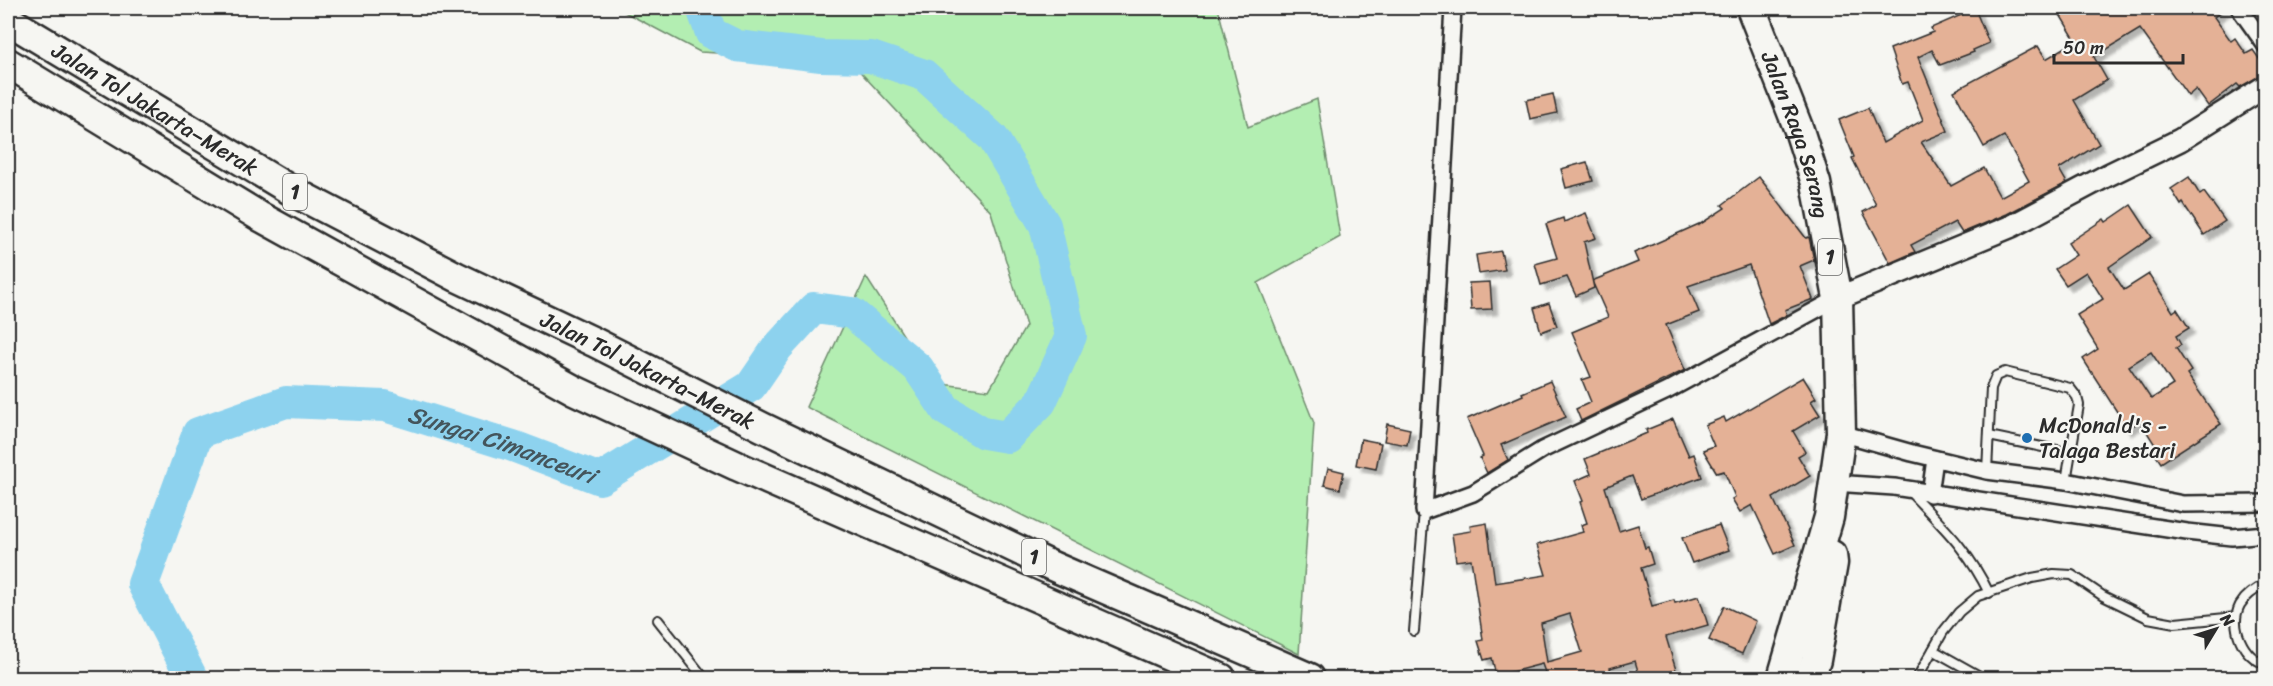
<svg xmlns="http://www.w3.org/2000/svg" width="2273" height="686" font-family="Sriracha,sans-serif">
<defs>
<filter id="shadow"><feDropShadow dx="5.5" dy="5.5" stdDeviation="1.5" flood-color="#0004"/></filter>
</defs>
<rect width="100%" height="100%" fill="#f6f6f2"/>
<filter id="ink" filterUnits="userSpaceOnUse"><feTurbulence type="fractalNoise" baseFrequency=".0167" numOctaves="2"/><feDisplacementMap in="SourceGraphic" scale="12" xChannelSelector="R" yChannelSelector="G"/><feConvolveMatrix kernelMatrix="1 2 1 2 8 2 1 2 1" color-interpolation-filters="sRGB"/></filter>
<g filter="url(#ink)">
<!-- green -->
<path fill="#b3eeb2" stroke="#6f8c6e" stroke-width="1.5" d="M617 8H1218L1248 127 1317 99 1340 237 1258 283 1314 423 1299 654 806 407 866 277 934 383 989 390 1026 326 991 212 850 61 700 52Z"/>
<g fill="none" stroke-linecap="round" stroke-linejoin="round">
<!-- river -->
<path stroke="#8dd2ee" stroke-width="32" id="s1" d="M192 678 143 584 198 433 286 402 385 406 513 446 600 479 751 386 777 348 814 308 852 313 918 368 946 410 984 433 1007 437 1041 402 1071 336 1045 225 993 138 924 75 871 57 821 56 737 46 711 33 702 8"/>
</g>
<!-- building -->
<g fill="#e4b196" stroke="#2b2b2b" stroke-width="1.5" fill-rule="evenodd" filter="url(#shadow)">
<path d="M2056 8H2227L2214 17 2231 41 2235 38 2246 54 2253 50 2265 67V73L2240 87 2237 84 2208 106 2196 89 2188 96 2140 29 2094 57 2107 80 2074 100 2099 144 2059 169 2067 183 2007 214 1962 233 1955 222 1911 245 1915 252 1890 263 1863 212 1876 205 1852 158 1854 157 1839 120 1868 108 1883 143 1923 120 1908 82 1902 84 1890 49 1933 32 1931 28 1975 9 1989 43 1973 50 1974 52 1940 65 1932 50 1918 57 1948 131 1921 142 1951 186 1984 168 2000 197 2029 181 2004 136 1984 147 1954 91 2038 46 2046 59 2076 41Z"/>
<path d="M1553 94 1557 113 1530 119 1526 100Z"/>
<path d="M1587 162 1593 181 1566 188 1561 169Z"/>
<path d="M1759 177 1806 238 1809 237 1814 260 1800 266 1813 299 1785 310 1787 315 1769 324 1749 265 1688 286 1699 312 1666 325 1685 370 1581 421 1576 409 1591 402 1582 380 1591 377 1572 332 1608 317 1592 281 1638 262 1634 253 1699 224V225L1725 208 1722 205Z"/>
<path d="M2189 177 2200 195 2204 192 2225 221 2204 235 2183 203 2181 205 2171 189Z"/>
<path d="M2131 205 2152 237 2109 267 2124 290 2149 274 2173 312 2177 309 2189 328 2176 336 2181 345 2176 348 2191 371 2187 374 2221 424 2161 463 2153 451 2157 448 2140 421 2126 430 2119 419 2121 418 2083 359 2098 349 2077 315 2103 299 2086 272 2066 285 2055 269 2076 255 2068 243 2104 219 2106 222ZM2151 352 2173 385 2151 399 2129 366Z"/>
<path d="M1586 213 1596 238 1584 242 1594 288 1576 296 1567 277 1541 285 1535 264 1557 258 1546 224 1563 218 1564 222Z"/>
<path d="M1501 251 1505 270 1479 274 1476 255Z"/>
<path d="M1490 282 1492 309 1471 310 1469 283Z"/>
<path d="M1549 303 1557 326 1541 332 1534 308Z"/>
<path d="M1803 377 1816 398 1811 401 1820 415 1793 431 1805 452 1798 456 1810 476 1773 498 1795 545 1775 554 1752 505 1740 512 1732 499 1735 497 1724 471 1717 473 1703 450 1714 446 1705 425 1724 417 1726 422Z"/>
<path d="M1550 381 1566 417 1501 445 1508 460 1487 473 1480 458 1483 456 1467 419 1523 395 1522 393Z"/>
<path d="M1673 419 1689 456 1694 454 1702 477 1641 499 1632 476 1605 487 1619 531 1638 525 1645 548 1648 547 1653 564 1641 568 1652 606 1674 600 1675 603 1699 596 1708 625 1666 637 1676 670 1648 678H1640L1635 661 1610 668 1613 678H1547L1542 664 1496 676 1492 658 1484 660 1478 641 1483 640 1471 559 1456 561 1452 534 1471 531 1470 526 1487 523 1495 583 1546 575 1537 545 1583 532 1581 525 1587 523 1580 502 1583 501 1575 481 1591 474 1585 459 1647 433 1646 430ZM1570 614 1582 652 1547 662 1541 623Z"/>
<path d="M1387 424 1410 429 1407 445 1384 441Z"/>
<path d="M1361 439 1381 443 1376 469 1356 465Z"/>
<path d="M1328 468 1344 472 1340 489 1324 485Z"/>
<path d="M1719 525 1729 550 1692 563 1682 538Z"/>
<path d="M1724 606 1756 621 1742 654 1709 640Z"/>
</g>
<g fill="none" stroke-linecap="round" stroke-linejoin="round">
<!-- lane casing -->
<g stroke="#2b2b2b" stroke-width="12">
<g id="lane">
<path d="M1989 436 2071 453"/>
<path d="M1987 471 1991 388 1996 376 2005 372 2070 388 2077 397 2079 405 2066 481"/>
<path d="M1909 491C1942 526 1968 549 1989 593"/>
<path d="M2266 584C2255 589 2246 595 2240 605 2229 626 2243 658 2266 664"/>
<path d="M658 620 704 678"/>
<path d="M1414 631 1424 511"/>
<path d="M1933 650 1983 678"/>
<path d="M1917 678 1943 632 1959 612 1978 596 2032 578 2054 574 2072 575 2103 596 2148 618 2175 623 2236 617"/>
</g>
</g>
<!-- street casing -->
<g stroke="#2b2b2b" stroke-width="20">
<g id="street">
<path d="M1453 8 1424 511 1473 493 1542 450 1667 391 1838 298"/>
<path d="M2239 8 2266 46"/>
<path d="M1841 433 1912 453 1987 471 2066 481 2183 504 2266 503"/>
<path d="M1834 483 1894 487 2187 532 2232 537 2266 534"/>
<path d="M1930 494 1935 459"/>
</g>
</g>
<!-- secondary casing -->
<g stroke="#2b2b2b" stroke-width="26">
<path id="secondary" d="M1838 298 2012 226 2108 175 2180 140 2266 86"/>
</g>
<!-- highway casing -->
<g stroke="#2b2b2b" stroke-width="33">
<g id="highway">
<path id="s2" d="M1751 8 1799 130 1816 183 1838 298 1841 433 1829 517 1782 678"/>
<path id="s3" d="M8 20 292 191 457 277 594 342 762 427 1052 566 1310 678"/>
<path d="M8 63 259 216 574 390 737 466 1221 678"/>
<path d="M1810 678 1816 660 1833 563 1832 555"/>
</g>
</g>
<!-- lane -->
<use href="#lane" stroke="#f6f6f2" stroke-width="8"/>
<!-- street -->
<use href="#street" stroke="#f6f6f2" stroke-width="15"/>
<!-- secondary -->
<use href="#secondary" stroke="#f6f6f2" stroke-width="21"/>
<!-- highway -->
<use href="#highway" stroke="#f6f6f2" stroke-width="28"/>
</g>
</g>
<!-- markers -->
<circle fill="#1f6fb2" stroke="#f6f6f2" stroke-width="2" cx="2027" cy="438" r="6"/>
<g text-anchor="middle" dominant-baseline="central" stroke-width="4.5" stroke-linejoin="round" paint-order="stroke">
<!-- shield labels -->
<g fill="#f6f6f2" stroke="#686867" stroke-width="1.5">
<rect x="283" y="174" width="24" height="36" rx="4.5"/>
<rect x="1818" y="239" width="24" height="36" rx="4.5"/>
<rect x="1022" y="539" width="24" height="36" rx="4.5"/>
</g>
<g font-size="21" font-weight="bold" fill="#2b2b2b">
<text x="295" y="192">1</text>
<text x="1830" y="257">1</text>
<text x="1034" y="557">1</text>
</g>
<!-- street labels -->
<g font-size="22" fill="#2b2b2b" stroke="#f6f6f2">
<text stroke="none"><textPath href="#s3" startOffset="172">Jalan Tol Jakarta–Merak</textPath></text>
<text stroke="none"><textPath href="#s2" startOffset="135">Jalan Raya Serang</textPath></text>
<text stroke="none"><textPath href="#s3" startOffset="730">Jalan Tol Jakarta–Merak</textPath></text>
</g>
<!-- poi labels -->
<g font-size="22" fill="#2b2b2b" stroke="#f6f6f2" text-anchor="start">
<text x="2039" y="425">McDonald's -<tspan x="2039" dy="25">Talaga Bestari</tspan></text>
</g>
<!-- water labels -->
<g font-size="24" font-style="italic" fill="#44555c" stroke="#f6f6f2">
<text stroke="none"><textPath href="#s1" startOffset="582">Sungai Cimanceuri</textPath></text>
</g>
</g>
<!-- margin -->
<rect width="2273" height="686" fill="none" stroke="#f6f6f2" stroke-width="30"/>
<rect x="15" y="15" width="2243" height="656" fill="none" stroke="#2b2b2b" stroke-width="2" filter="url(#ink)"/>
<!-- north arrow -->
<g transform="translate(2216 629) rotate(52)" stroke="#f6f6f2" stroke-width="4.5" paint-order="stroke">
<path d="M0-4.5L10 22L0 15L-10 22Z" fill="#2b2b2b"/>
<text y="-9" font-size="16" font-weight="bold" text-anchor="middle" fill="#2b2b2b">N</text>
</g>
<!-- scale -->
<path d="M2054 54v9h129v-9" fill="none" stroke="#2b2b2b" stroke-width="3"/>
<text x="2063" y="54" font-size="18" fill="#2b2b2b" stroke="#f6f6f2" stroke-width="4.5" paint-order="stroke">50 m</text>
</svg>
